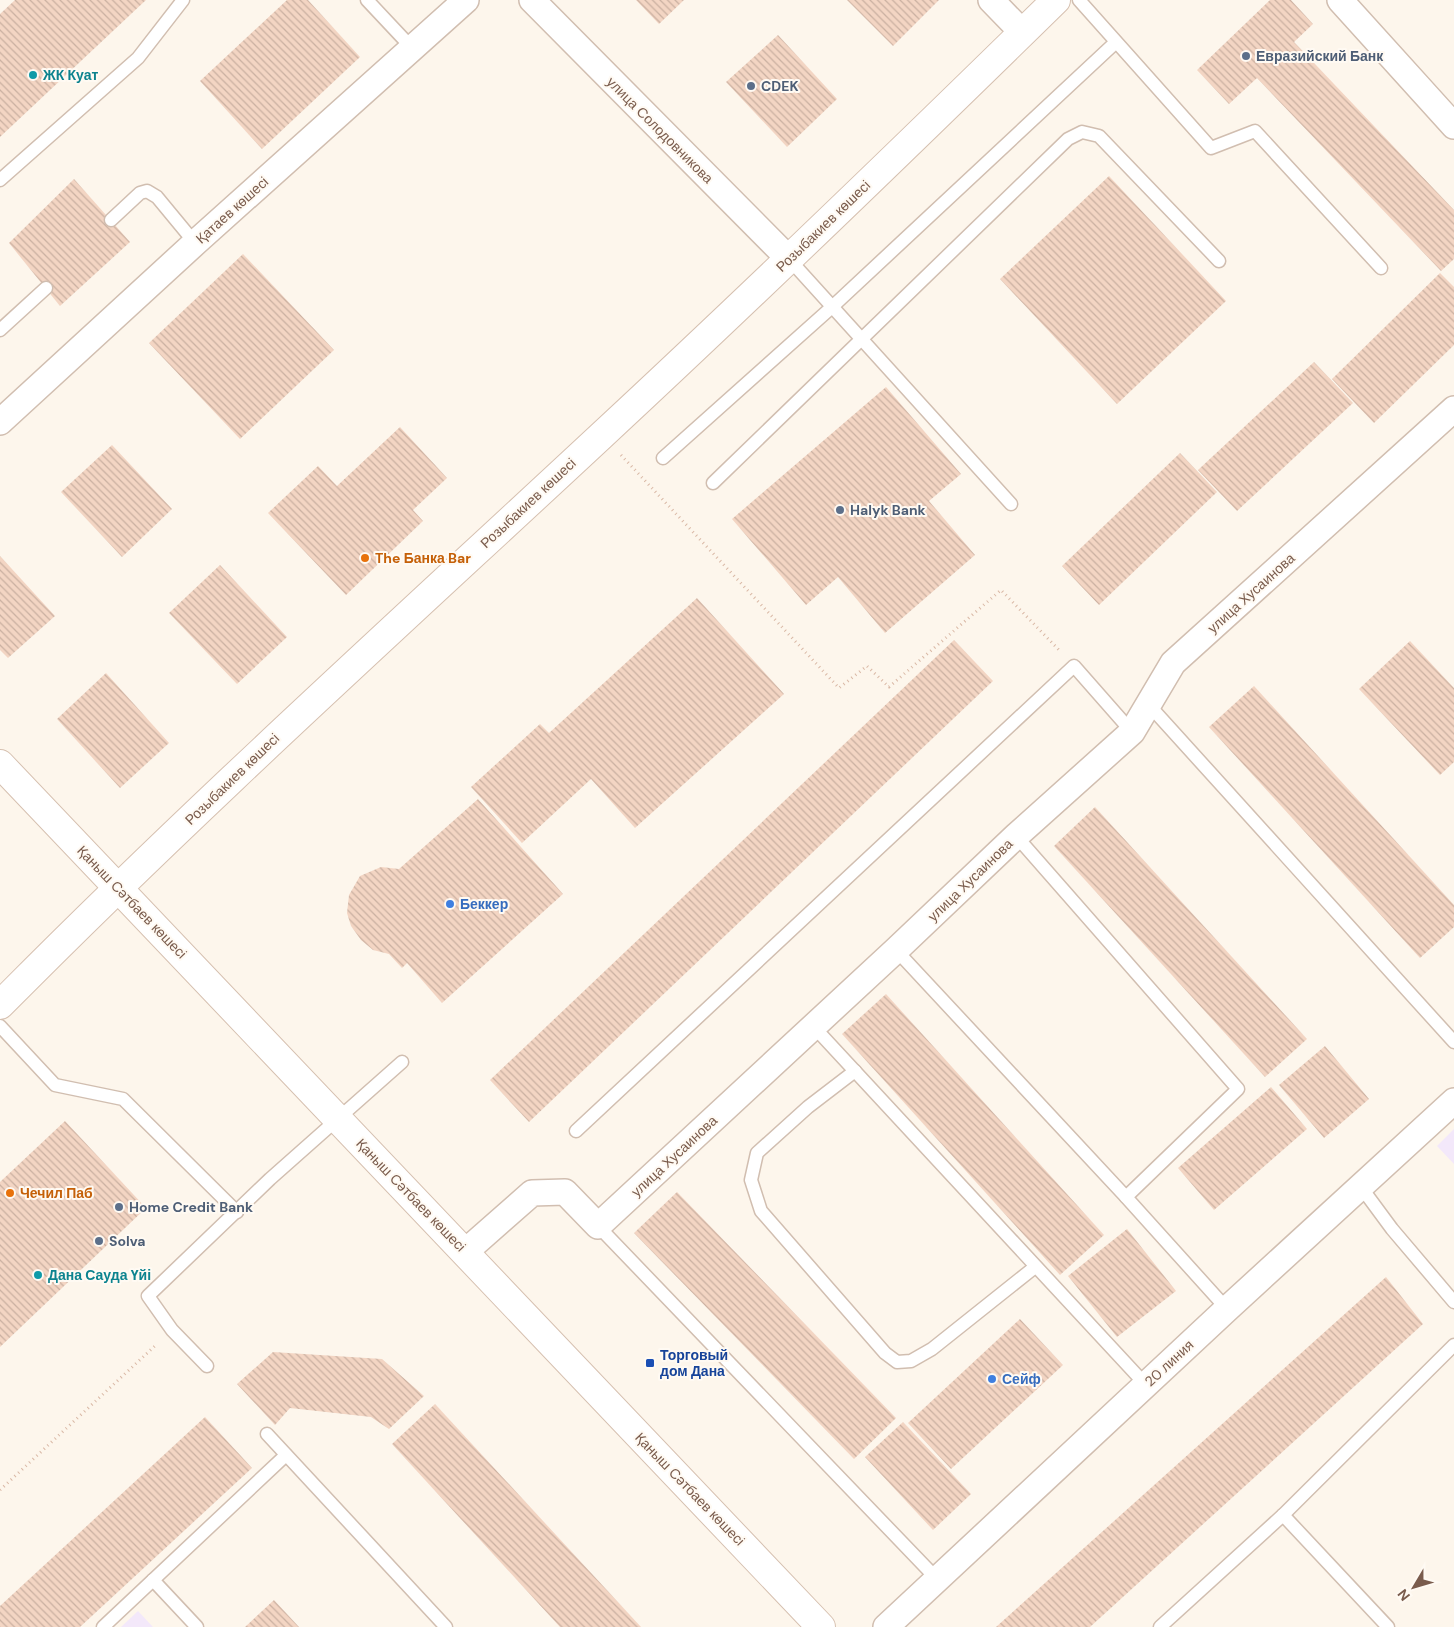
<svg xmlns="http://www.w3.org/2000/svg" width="1454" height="1627" font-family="'DM Sans',sans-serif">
<defs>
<pattern id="building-back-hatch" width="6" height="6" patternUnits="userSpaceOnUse" patternTransform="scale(1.25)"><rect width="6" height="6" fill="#f3d5c3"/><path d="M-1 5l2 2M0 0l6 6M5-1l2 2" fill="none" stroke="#cab0a1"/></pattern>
</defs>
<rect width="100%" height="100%" fill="#fdf6ec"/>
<!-- education -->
<g fill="#f3e8fa">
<path d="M1454 1129V1164L1437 1146Z"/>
<path d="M138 1611 153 1627H121Z"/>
</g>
<!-- building -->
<g fill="url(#building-back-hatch)">
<path d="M15 0H146L0 137V14Z"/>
<path d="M287 0H308L360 57 262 149 200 81Z"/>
<path d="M636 0H684L659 24Z"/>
<path d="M847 0H939L893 46Z"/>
<path d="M1270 0H1291L1313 24 1294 42 1454 210V259L1441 271 1257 78 1229 104 1197 70Z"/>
<path d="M778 35 837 99 787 147 726 82Z"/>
<path d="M1109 176 1226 301 1117 404 1000 279Z"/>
<path d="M74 179 130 242 60 306 9 243Z"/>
<path d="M243 254 334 350 240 439 149 343Z"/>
<path d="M1440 273 1454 287V345L1374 423 1332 379Z"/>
<path d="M1314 362 1353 403 1237 511 1198 470Z"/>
<path d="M886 387 961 474 929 501 975 555 885 633 838 577 806 605 732 519Z"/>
<path d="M400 427 447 478 413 510 423 521 346 595 268 513 318 466 337 486Z"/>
<path d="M112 445 172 509 122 557 61 492Z"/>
<path d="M1180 453 1217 492 1099 605 1062 566Z"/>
<path d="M0 556 55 616 8 658 0 650Z"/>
<path d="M220 565 287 637 237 684 169 613Z"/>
<path d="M697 598 784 694 635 828 591 779 522 843 471 787 540 724 549 733Z"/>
<path d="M954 640 993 681 529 1122 490 1080Z"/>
<path d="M1410 641 1454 688V762L1440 775 1359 689Z"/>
<path d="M106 673 169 743 120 788 57 719Z"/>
<path d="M1254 686 1454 905V927L1420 958 1209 727Z"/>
<path d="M478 799 563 894 442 1003 407 963 402 968 389 954 373 950 361 940 351 926 347 913 349 895 360 876 381 867 399 869Z"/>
<path d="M1095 807 1307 1039 1265 1077 1054 846Z"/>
<path d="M886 994 1104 1235 1060 1275 842 1034Z"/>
<path d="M1325 1046 1369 1099 1324 1138 1279 1085Z"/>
<path d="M1271 1087 1307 1129 1214 1210 1178 1168Z"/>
<path d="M65 1121 146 1208 0 1347V1182Z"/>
<path d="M677 1192 896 1418 854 1459 634 1233Z"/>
<path d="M1127 1229 1176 1291 1117 1337 1068 1276Z"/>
<path d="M1386 1277 1423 1324 1090 1627H996Z"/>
<path d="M1020 1319 1063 1365 951 1469 908 1423Z"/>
<path d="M273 1352 382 1359 424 1396 389 1429 371 1417 290 1408 275 1425 237 1384Z"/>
<path d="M435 1404 641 1627H560L392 1444Z"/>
<path d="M205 1417 252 1468 80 1627H0V1606Z"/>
<path d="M903 1422 971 1494 933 1530 865 1457Z"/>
<path d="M274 1600 299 1627H245Z"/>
</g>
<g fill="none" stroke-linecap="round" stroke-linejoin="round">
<!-- lane casing -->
<g stroke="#d1beb0" stroke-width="15">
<g id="lane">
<path d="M367 0 413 49"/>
<path d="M1079 0 1211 148 1255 131 1381 268"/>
<path d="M0 180 138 58 183 0"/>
<path d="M111 220 140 193 147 191 157 197 195 243"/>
<path d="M789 259 1011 504"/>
<path d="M0 330 46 288"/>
<path d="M663 458 832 307 1116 42"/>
<path d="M713 483 1068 139 1082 132 1099 136 1219 261"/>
<path d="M1149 705 1454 1042"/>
<path d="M1016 836 1238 1089 1126 1197 1227 1309"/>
<path d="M896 950 1126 1197"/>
<path d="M0 1026 55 1085 123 1099 237 1212"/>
<path d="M814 1027 1146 1385"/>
<path d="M855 1071 808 1107 757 1153 751 1180 761 1211 885 1353 897 1362 911 1361 932 1349 1035 1267"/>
<path d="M576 1131 1074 666 1132 732"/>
<path d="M1361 1187 1392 1229 1454 1302"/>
<path d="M598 1226 937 1579"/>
<path d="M207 1366 172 1330 148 1296 270 1179 402 1062"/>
<path d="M267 1434 446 1627"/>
<path d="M1283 1515 1388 1627"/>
<path d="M153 1580 197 1627"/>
<path d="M103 1627 286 1455"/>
<path d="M1160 1627 1283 1515 1454 1345"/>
</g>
</g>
<!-- street casing -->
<g stroke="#d1beb0" stroke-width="28">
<g id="street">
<path d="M532 0 789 259"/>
<path d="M991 0 1023 33"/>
<path d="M1340 0 1454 126"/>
<path d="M0 422 195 243 466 0"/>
<path d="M465 1252 532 1193 565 1192 598 1226 896 950 1016 836 1132 732 1173 663 1454 409"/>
<path d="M886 1627 1227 1309 1454 1101"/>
</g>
</g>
<!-- secondary casing -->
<g stroke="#d6c0b0" stroke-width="30">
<g id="secondary">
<path d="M0 764 821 1627"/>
<path d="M0 1005C194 809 399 624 601 436 755 293 906 147 1056 0"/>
</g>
</g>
<!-- path -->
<g stroke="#d9b8a5" stroke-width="3" stroke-dasharray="1 4" stroke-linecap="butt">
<path d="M621 455 839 688 867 666 889 687 1001 590 1060 651"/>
<path d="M0 1490 157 1344"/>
</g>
<!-- lane -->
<use href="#lane" stroke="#fff" stroke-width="12"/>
<!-- street -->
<use href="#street" stroke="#fff" stroke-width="25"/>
<!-- secondary -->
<use href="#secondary" stroke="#fff" stroke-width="28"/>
</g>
<!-- markers -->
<g fill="#5c6f8a" stroke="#fffaf3" stroke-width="2">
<circle cx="1246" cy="56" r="5"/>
<circle cx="751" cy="86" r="5"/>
<circle cx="840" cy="510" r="5"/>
<circle cx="119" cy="1207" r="5"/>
<circle cx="99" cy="1241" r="5"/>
</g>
<g fill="#0f9aa8" stroke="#fffaf3" stroke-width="2">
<circle cx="33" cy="75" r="5"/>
<circle cx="38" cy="1275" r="5"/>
</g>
<g fill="#e8710a" stroke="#fffaf3" stroke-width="2">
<circle cx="365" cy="558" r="5"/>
<circle cx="10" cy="1193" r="5"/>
</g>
<g fill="#3f7fe0" stroke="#fffaf3" stroke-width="2">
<circle cx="450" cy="904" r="5"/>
<circle cx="992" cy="1379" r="5"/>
</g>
<rect fill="#1a4fb4" stroke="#fffaf3" stroke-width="2" x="645" y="1358" width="10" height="10" rx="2.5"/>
<g text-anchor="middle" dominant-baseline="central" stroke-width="4" stroke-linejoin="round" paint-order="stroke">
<!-- service labels -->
<g font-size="14" font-weight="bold" fill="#4e5e75" stroke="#fffaf3" text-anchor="start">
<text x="1256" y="56">Евразийский Банк</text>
<text x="761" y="86">CDEK</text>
<text x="850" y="510">Halyk Bank</text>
<text x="129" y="1207">Home Credit Bank</text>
<text x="109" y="1241">Solva</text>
</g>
<!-- culture labels -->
<g font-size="14" font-weight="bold" fill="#0d838f" stroke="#fffaf3" text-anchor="start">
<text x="43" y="75">ЖК Куат</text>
<text x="48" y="1275">Дана Сауда Үйі</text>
</g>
<!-- street labels -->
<g font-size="14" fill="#7a5c4d" stroke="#fffaf3">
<text transform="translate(660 130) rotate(45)">улица Солодовникова</text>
<text transform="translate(232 210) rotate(-42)">Қатаев көшесі</text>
<text transform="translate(823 226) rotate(-44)">Розыбакиев көшесі</text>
<text transform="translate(528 503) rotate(-43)">Розыбакиев көшесі</text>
<text transform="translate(1251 593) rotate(-42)">улица Хусаинова</text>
<text transform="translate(232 779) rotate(-44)">Розыбакиев көшесі</text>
<text transform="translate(970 880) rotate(-44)">улица Хусаинова</text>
<text transform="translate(132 902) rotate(46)">Қаныш Сәтбаев көшесі</text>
<text transform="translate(674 1156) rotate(-43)">улица Хусаинова</text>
<text transform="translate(411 1195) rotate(46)">Қаныш Сәтбаев көшесі</text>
<text transform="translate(1169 1363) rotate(-43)">20 линия</text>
<text transform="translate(690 1489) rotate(46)">Қаныш Сәтбаев көшесі</text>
</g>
<!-- food labels -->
<g font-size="14" font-weight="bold" fill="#c56008" stroke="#fffaf3" text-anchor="start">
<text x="375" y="558">The Банка Bar</text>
<text x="20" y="1193">Чечил Паб</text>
</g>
<!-- shop labels -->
<g font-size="14" font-weight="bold" fill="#366cbe" stroke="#fffaf3" text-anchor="start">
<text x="460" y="904">Беккер</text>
<text x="1002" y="1379">Сейф</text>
</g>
<!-- transit labels -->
<g font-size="14" font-weight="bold" fill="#164399" stroke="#fffaf3" text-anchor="start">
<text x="660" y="1355">Торговый<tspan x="660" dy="16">дом Дана</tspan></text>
</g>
</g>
<!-- north arrow -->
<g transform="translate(1414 1587) rotate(232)" stroke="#fffaf3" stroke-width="4" paint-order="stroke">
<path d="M0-4L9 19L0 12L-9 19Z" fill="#7a5c4d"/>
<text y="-8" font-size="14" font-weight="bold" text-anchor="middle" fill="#7a5c4d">N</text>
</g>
</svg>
